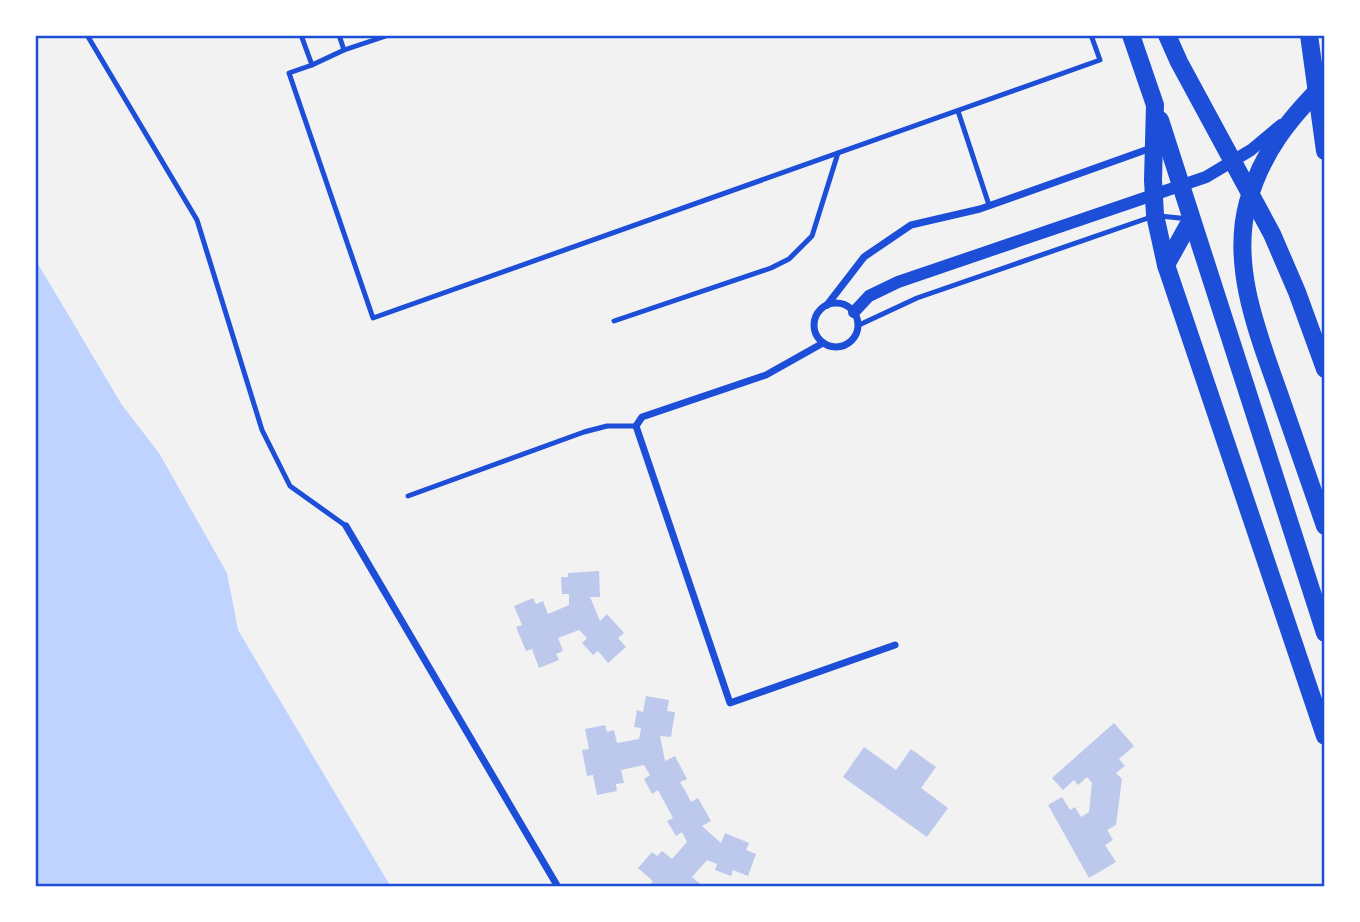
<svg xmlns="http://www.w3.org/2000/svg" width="1360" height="922" font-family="'Source Sans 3',sans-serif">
<rect width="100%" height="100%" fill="#f2f2f2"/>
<!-- water -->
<path fill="#bfd3fe" d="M35 259 122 405 159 453 227 573 238 630 391 887H35Z"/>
<!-- building -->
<g fill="#bdc9ec">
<path d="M599 571 600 597H590L600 621 607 614 624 633 618 638 626 647 608 663 598 651 593 655 582 643 587 638 579 630 558 638 563 651 556 654 559 660 539 668 532 649 526 651 516 627 522 625 514 606 533 598 536 604 543 601 548 614 569 605V594H562L561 577H568V573Z"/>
<path d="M646 696 669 700 667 711 675 712 671 737 660 736 665 761 675 756 687 779 680 782 686 792 691 802 698 798 711 821 702 826 721 843 725 833 749 843 746 850 756 854 748 876 733 870 731 876 715 870 717 864 707 860 692 877 704 887H651L649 886 653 881 638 868 652 852 657 856 662 851 672 859 687 842 682 832 676 836 667 821 673 818 658 790 652 794 644 779 650 775 644 765 621 770 624 783 616 784 617 791 597 795 593 775 587 776 582 750 589 749 585 729 605 725 607 732 614 730 617 743 639 739 641 728 634 727 637 710 643 712Z"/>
<path d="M1114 723 1134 746 1119 759 1125 766 1116 773 1122 779 1116 825 1107 830 1113 840 1105 845 1116 862 1089 878 1048 805 1062 797 1070 810 1075 807 1081 817 1089 812 1092 783 1087 777 1078 785 1074 780 1063 790 1052 778Z"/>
<path d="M864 747 896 770 911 749 936 767 921 788 948 808 927 837 843 777Z"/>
</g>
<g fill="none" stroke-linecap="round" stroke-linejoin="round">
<!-- service -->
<g stroke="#1d4ed8" stroke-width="5">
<path d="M87 35 197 220 262 430 290 486 346 526"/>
<path d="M301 35 312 65 289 73 373 318 1100 60 1091 35"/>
<path d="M344 50 389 35"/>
<path d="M312 65 344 50 339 35"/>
<path d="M958 111 989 205"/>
<path d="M1160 216 1189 219"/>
<path d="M614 321 771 268 789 259 812 236 838 153"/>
<path d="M859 325 917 298 1151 217"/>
<path d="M408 496 584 432 607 426H636"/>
</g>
<!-- minor -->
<g stroke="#1d4ed8" stroke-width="7">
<circle cx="836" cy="325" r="22"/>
<path d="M827 305 864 257 911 225 980 209 1154 147"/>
<path d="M823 343 766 375 642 417 636 426 730 703 895 645"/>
<path d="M346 526 558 887"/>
</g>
<!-- tertiary -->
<path stroke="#1d4ed8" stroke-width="12" d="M854 312 869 296 898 282 1206 177 1251 150 1281 125"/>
<!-- primary -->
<g stroke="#1d4ed8" stroke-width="18">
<path d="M1131 35 1155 105 1153 180 1155 215 1166 265 1325 736"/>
<path d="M1160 120 1325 633"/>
<path d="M1166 265 1191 220"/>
</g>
<!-- trunk -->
<g stroke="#1d4ed8" stroke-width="18">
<path d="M1167 35 1179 62 1272 234 1297 292 1325 369"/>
<path d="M1309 35 1325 151"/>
<path d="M1325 83C1289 119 1262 152 1248 202 1229 270 1262 343 1283 405 1297 446 1311 486 1325 526"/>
</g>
</g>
<!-- border -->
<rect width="1360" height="922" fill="none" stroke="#ffffff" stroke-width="74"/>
<rect x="37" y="37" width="1286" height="848" fill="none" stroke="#1d4ed8" stroke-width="2.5"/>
</svg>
